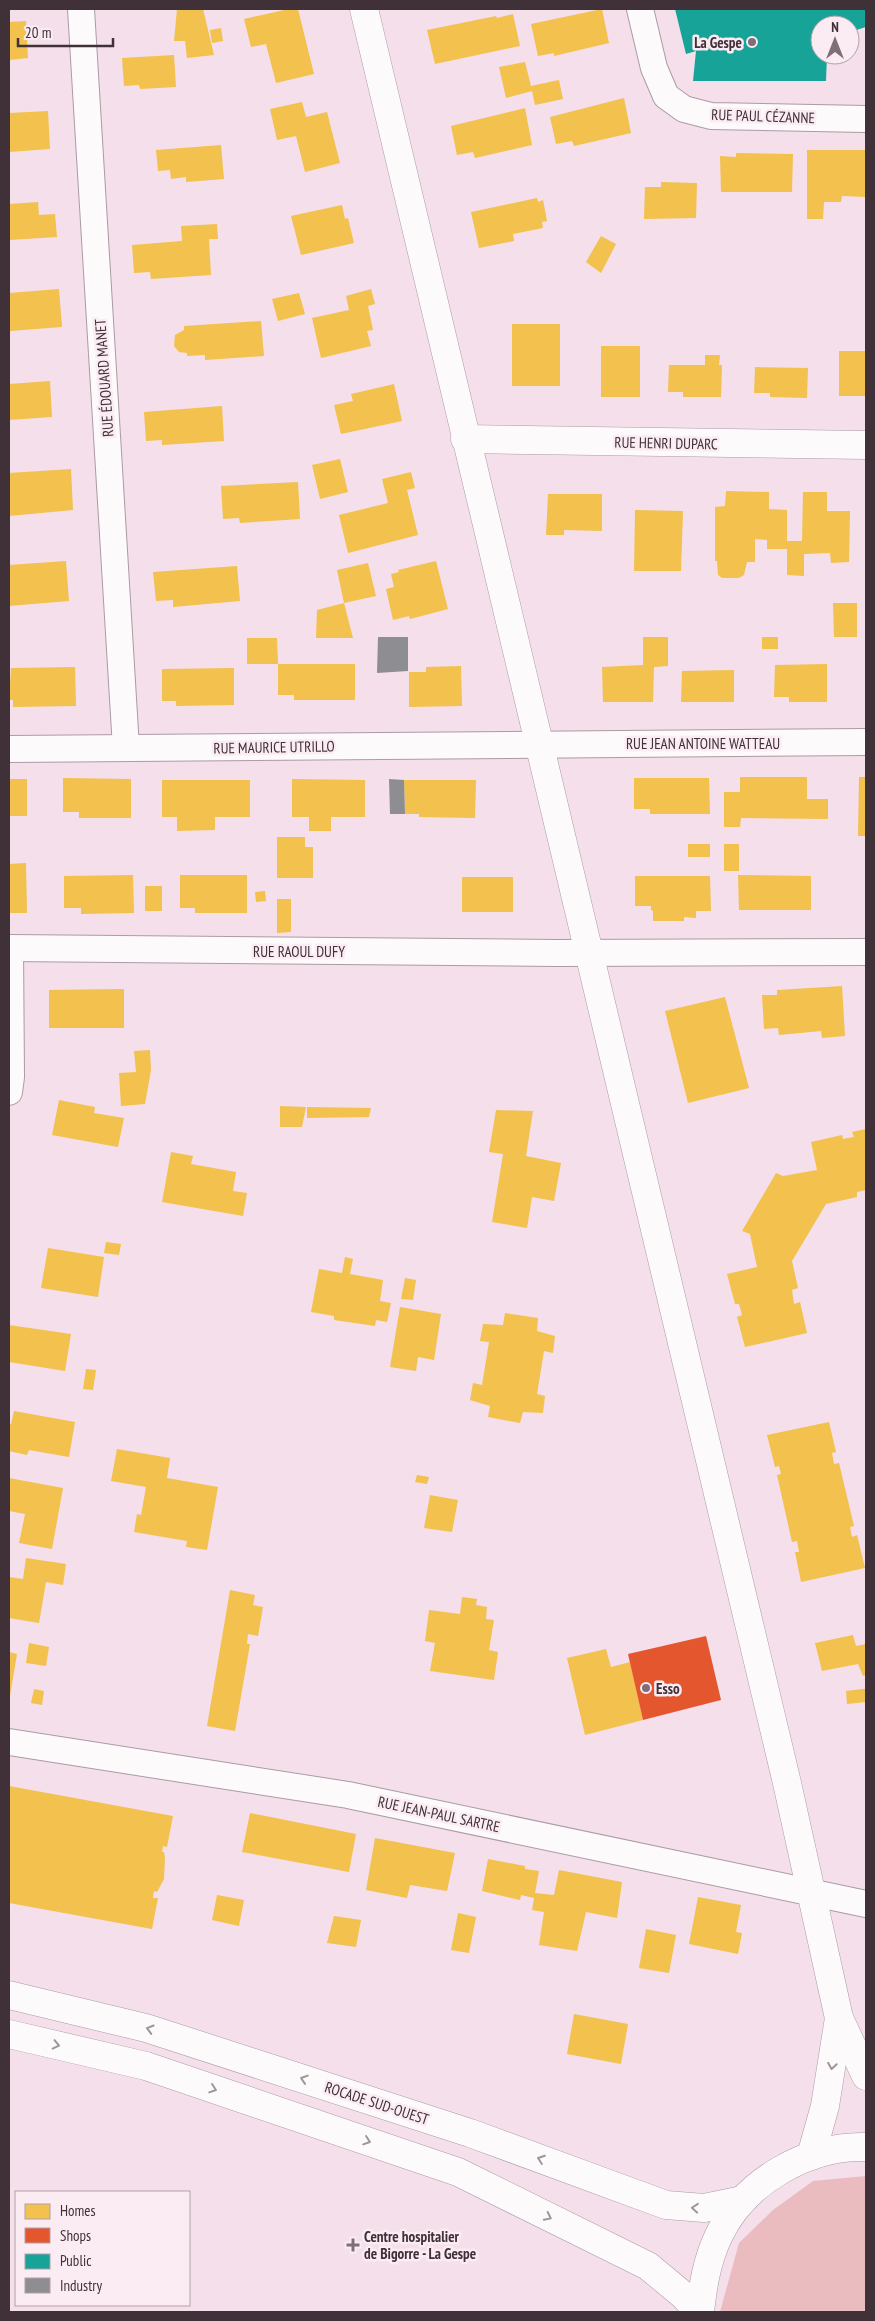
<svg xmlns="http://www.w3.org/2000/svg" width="875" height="2321" font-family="'PT Sans Narrow',sans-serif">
<rect width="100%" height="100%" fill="#f4dfea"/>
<!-- green -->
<path fill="#eabcc0" d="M866 2176V2312H720L739 2243 773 2210 813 2181Z"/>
<!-- homes -->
<g fill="#f2c14e">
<path d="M177 9H203L214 55 187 58 185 41H174Z"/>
<path d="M289 9H298L314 74 276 83 266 44 251 47 244 19Z"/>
<path d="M602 9 609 43 554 56V53L538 56 531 24Z"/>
<path d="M513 14 520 46 435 64 427 30 496 16 497 18Z"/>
<path d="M26 21 28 58 9 60V22Z"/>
<path d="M221 28 223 41 212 43 210 30Z"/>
<path d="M174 55 176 87 140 89 139 85 124 86 122 58Z"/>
<path d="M525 62 531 86 559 80 563 99 535 105 532 91 506 98 499 67Z"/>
<path d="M624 98 631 133 574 146 572 141 556 144 550 117Z"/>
<path d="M302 102 306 117 327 112 340 163 305 172 296 136 277 140 270 109Z"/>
<path d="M525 108 532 145 475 158 473 152 457 155 451 126Z"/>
<path d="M48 111 50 149 9 152V113Z"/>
<path d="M221 145 224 179 186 182V177L171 179 170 170 158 171 156 150Z"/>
<path d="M807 150H866V197L842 196 841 202H824L823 219H807Z"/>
<path d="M736 153 793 154 792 192H721L720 156 736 157Z"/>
<path d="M661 182 697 183 696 218 644 219 645 187H661Z"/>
<path d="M537 198 538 202 543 200 547 221 542 222 543 228 513 234 514 241 479 248 471 212Z"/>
<path d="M38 202 39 215 55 214 57 237 9 240V204Z"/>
<path d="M342 205 345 219 348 218 354 243 301 255 291 216Z"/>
<path d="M217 224 218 239H209L211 275 151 279 150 272 134 273 132 245 182 241 181 226Z"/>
<path d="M601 236 616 244 601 273 586 262Z"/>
<path d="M59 289 62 327 10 331 9 293Z"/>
<path d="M371 289 375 304 368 306 373 330 367 331 371 346 321 358 312 318 349 310 346 296Z"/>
<path d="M299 293 305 314 278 321 272 299Z"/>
<path d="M261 321 264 356 205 360V355L187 356V353L179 352 174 346 175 335 184 330V326Z"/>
<rect x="512" y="324" width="48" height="62"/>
<rect x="601" y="346" width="39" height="51"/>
<rect x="839" y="351" width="27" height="45"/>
<path d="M705 355H720L719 365H722L721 397H683V392H668L669 365H705Z"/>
<path d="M755 367 808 368 807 398 770 397V393H754Z"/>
<path d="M50 381 52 417 9 420V384Z"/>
<path d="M394 384 402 421 341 434 334 405 353 401 351 394Z"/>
<path d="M222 406 224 441 162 445V440L146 441 144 412Z"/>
<path d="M340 459 348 492 320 499 312 465Z"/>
<path d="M71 469 73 510 9 516V473Z"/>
<path d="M411 472 415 488 407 490 418 535 348 553 339 515 388 503 382 479Z"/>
<path d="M298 482 300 519 240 523 239 518 223 519 221 486Z"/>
<path d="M726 491 769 492V509L787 510V541H802L803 492H827V511H850L849 562 831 563 830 553 804 554V576L787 575V549H767V540L755 539V562H747L744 575 739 578H722L718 575 717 561H715V507L725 506Z"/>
<path d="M548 494H602V531L564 530V535H546Z"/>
<path d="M635 510 683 511 681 571H634Z"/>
<path d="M66 561 69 601 9 606V565Z"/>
<path d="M436 561 448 609 410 619 409 616 393 620 386 589 394 587 391 574 399 572 398 570Z"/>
<path d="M368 563 376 596 344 603 337 570Z"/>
<path d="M237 566 240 601 173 607V600L156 601 153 572Z"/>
<path d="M344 603 353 638H316L317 610Z"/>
<path d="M833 603H857V637H834Z"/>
<path d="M643 637H668V666L654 667 653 702H603L602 667 643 665Z"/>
<rect x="762" y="637" width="16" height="12"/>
<path d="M247 638H277L278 664H247Z"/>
<path d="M278 664H355V700H294V695H278Z"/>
<path d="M827 664V702H789V697H774L775 665Z"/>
<path d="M461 666 462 706 409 707V672H426V667Z"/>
<path d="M75 667 76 706 13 707V700H9L11 668Z"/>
<path d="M234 668V705L176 706V701H162V669Z"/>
<path d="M734 670V702H681L682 671Z"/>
<path d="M740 777H807V799H828V819L741 818 740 827H724V792H740Z"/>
<path d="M859 777H866V836H858Z"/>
<path d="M63 778 131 779V818H79V812H63Z"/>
<path d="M634 778H709L710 814H650V809H634Z"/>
<rect x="9" y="779" width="18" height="37"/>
<path d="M292 779 365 780V817H331V831H309V817H292Z"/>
<path d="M162 780H250V817H215V830L177 831V817H162Z"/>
<path d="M404 780H476L475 818 419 817V814H405Z"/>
<path d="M277 837H305V847H313V878H277Z"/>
<rect x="688" y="844" width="22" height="13"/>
<rect x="724" y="844" width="15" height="27"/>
<path d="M26 863 27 913H9V864Z"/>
<path d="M133 875 134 913 81 914V908H64V876Z"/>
<path d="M180 875H247V913H195V908H180Z"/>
<path d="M738 875 811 876V910H739Z"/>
<path d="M635 876H710L711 911H696V918L684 917V921H653V911L651 910V906H635Z"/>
<rect x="462" y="877" width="51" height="35"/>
<rect x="145" y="886" width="17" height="25"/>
<path d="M265 891 266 901 256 902 255 892Z"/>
<path d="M277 899H291V932L277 933Z"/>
<path d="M842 986 845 1036 822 1038 821 1031 779 1035 778 1028 764 1029 762 995H777V990Z"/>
<path d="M124 989V1028H49V990Z"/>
<path d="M725 997 749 1088 688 1103 665 1011Z"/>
<path d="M150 1050 151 1070 145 1104 121 1106 119 1073 136 1072 134 1051Z"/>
<path d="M59 1100 95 1107 94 1113 124 1118 118 1147 52 1135Z"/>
<path d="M280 1106 306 1107 302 1127H280Z"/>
<path d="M307 1107 371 1108 369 1117 307 1118Z"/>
<path d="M496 1110 533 1111 526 1156 561 1163 554 1201 532 1197 527 1228 492 1222 503 1154 489 1152Z"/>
<path d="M866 1129V1190L857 1192V1197L826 1204 792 1261 798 1288 792 1290 794 1304 800 1302 807 1333 745 1347 737 1317 742 1315 739 1304H735L727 1274 757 1267 750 1234 742 1231 776 1173 783 1176 817 1170 811 1142 842 1135 843 1139 854 1137 852 1132Z"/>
<path d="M171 1152 193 1156 191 1164 236 1172 233 1191 247 1193 243 1216 162 1202Z"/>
<path d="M106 1242 121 1244 119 1255 104 1253Z"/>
<path d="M48 1248 104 1257 98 1297 41 1288Z"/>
<path d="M345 1257 353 1259 350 1274 383 1280 380 1301 391 1303 387 1322 376 1320 375 1326 334 1320V1316L311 1312 319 1269 342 1273Z"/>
<path d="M405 1278 416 1280 413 1300 401 1299Z"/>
<path d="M400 1307 441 1314 434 1360 418 1357 416 1371 390 1367Z"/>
<path d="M505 1313 538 1318 537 1331 555 1336 553 1353 544 1351 537 1394 545 1396 543 1413 523 1412 520 1423 488 1417 490 1406 470 1400 473 1383 482 1385 489 1342 480 1341 483 1324 503 1325Z"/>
<path d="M9 1325 71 1334 65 1371 9 1362Z"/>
<path d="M86 1369 96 1370 93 1390 83 1389Z"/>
<path d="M14 1411 75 1422 69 1457 29 1450 27 1455 9 1451V1424H11Z"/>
<path d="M829 1422 836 1452 832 1453 834 1464 839 1463 854 1526 850 1527 852 1537 857 1535 865 1568 801 1582 795 1552H799L797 1541 792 1542 777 1475 781 1474 779 1466 775 1467 767 1435Z"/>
<path d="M117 1449 170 1458 167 1478 218 1487 207 1550 186 1547 187 1541 134 1532 137 1514 141 1515 146 1487 111 1481Z"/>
<path d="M417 1475 429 1477 427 1484 415 1482Z"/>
<path d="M9 1478 63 1488 52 1549 19 1543 25 1514 9 1511Z"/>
<path d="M430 1495 458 1500 452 1532 424 1528Z"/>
<path d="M26 1558 66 1564 63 1585 46 1582 39 1623 9 1618V1577L23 1579Z"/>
<path d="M230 1590 255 1595 253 1605 263 1607 258 1636 248 1634 247 1644H250L235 1731 207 1726Z"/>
<path d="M462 1597 477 1599 476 1605 487 1607 486 1619 494 1620 489 1650 498 1652 494 1680 430 1671 435 1643 425 1641 429 1610 460 1614Z"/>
<path d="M853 1635 856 1646 866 1644V1675L863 1676 858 1664 822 1671 815 1643Z"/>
<path d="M29 1643 49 1647 46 1666 26 1663Z"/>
<path d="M606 1649 611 1667 630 1662 643 1720 585 1735 567 1658Z"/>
<path d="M9 1652 17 1654 10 1696H9Z"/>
<path d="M34 1689 44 1691 42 1705 31 1703Z"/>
<path d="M862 1689H866V1702L847 1704 846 1691Z"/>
<path d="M9 1786 173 1816 167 1847 163 1846 162 1852H164L165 1858 164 1879 157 1892 154 1891 153 1898H158L152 1929 9 1903Z"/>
<path d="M250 1813 356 1834 349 1872 242 1852Z"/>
<path d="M375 1838 455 1853 447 1891 410 1885 407 1898 366 1890Z"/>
<path d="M488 1859 525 1866V1869L539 1871 535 1893 554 1895 559 1870 622 1882 617 1918 586 1912 577 1951 539 1945 544 1912 532 1910 534 1898 521 1895 520 1900 482 1891Z"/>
<path d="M217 1895 244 1900 239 1926 212 1920Z"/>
<path d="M698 1897 741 1905 736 1932 742 1933 738 1954 689 1944Z"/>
<path d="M458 1913 476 1917 469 1953 451 1950Z"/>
<path d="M334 1916 361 1920 356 1947 327 1943Z"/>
<path d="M646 1929 676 1935 669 1973 639 1968Z"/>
<path d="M574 2014 628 2024 621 2064 567 2054Z"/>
</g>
<!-- shops -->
<path fill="#e4572e" d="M706 1636 721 1700 643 1720 628 1654Z"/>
<!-- public -->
<path fill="#17a398" d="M675 9H866V27L850 32V25H820V55H827L826 81H693L696 51 686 54Z"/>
<!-- industry -->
<g fill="#8d8d92">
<path d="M378 637H408V671L377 673Z"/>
<path d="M389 779 404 780 405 814H390Z"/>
</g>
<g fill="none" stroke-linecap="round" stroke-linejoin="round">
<!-- street casing -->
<g stroke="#ab9ba4" stroke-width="28">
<g id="street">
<path d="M81 9 126 748"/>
<path d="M640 9 654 68 666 96 684 109 711 116 866 119"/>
<path d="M9 749 866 742"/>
<path d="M9 948 557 953 866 952"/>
<path d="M9 1092 11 1077 10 948"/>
<path d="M9 1742 348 1795 866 1904"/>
</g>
</g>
<!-- secondary casing -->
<g stroke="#ab9ba4" stroke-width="29">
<g id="secondary">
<path d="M364 9 787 1783 839 2018 866 2076"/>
<path d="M465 439 866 445"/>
<path d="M811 2156 825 2106 839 2018"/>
</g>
</g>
<!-- primary casing -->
<g stroke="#ab9ba4" stroke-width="29">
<g id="primary">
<path d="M9 1995 146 2028 470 2133 666 2205 704 2208 743 2200"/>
<path d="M9 2034 146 2066 458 2172 648 2266 683 2295 699 2312"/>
<path d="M700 2312C703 2285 707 2260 719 2235 744 2182 808 2145 866 2147"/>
</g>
</g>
<!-- street -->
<use href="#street" stroke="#fdfafc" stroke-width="26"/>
<!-- secondary -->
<use href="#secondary" stroke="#fdfafc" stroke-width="28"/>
<!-- primary -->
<use href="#primary" stroke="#fdfafc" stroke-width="28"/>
</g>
<!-- one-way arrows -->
<defs><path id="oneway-chevron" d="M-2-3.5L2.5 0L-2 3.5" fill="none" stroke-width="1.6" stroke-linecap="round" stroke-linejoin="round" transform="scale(1.25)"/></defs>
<g stroke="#9e969a">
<use href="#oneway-chevron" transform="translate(150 2029) rotate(-164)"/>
<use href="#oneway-chevron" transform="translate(56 2045) rotate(13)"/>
<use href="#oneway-chevron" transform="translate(832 2066) rotate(99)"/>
<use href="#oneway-chevron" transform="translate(304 2079) rotate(-162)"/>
<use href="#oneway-chevron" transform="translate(213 2089) rotate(19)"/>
<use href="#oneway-chevron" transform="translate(367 2141) rotate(19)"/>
<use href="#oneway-chevron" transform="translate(541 2159) rotate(-160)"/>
<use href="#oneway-chevron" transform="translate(695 2208) rotate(-175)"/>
<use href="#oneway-chevron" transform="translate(548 2217) rotate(26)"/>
</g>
<!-- markers -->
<g fill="#7f6e77" stroke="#fbebf3" stroke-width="2">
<circle cx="752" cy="42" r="5"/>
<circle cx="646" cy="1688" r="5"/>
<path d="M350.5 2237.5h5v5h5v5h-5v5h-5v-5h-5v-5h5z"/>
</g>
<g text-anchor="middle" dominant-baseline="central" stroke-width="5" stroke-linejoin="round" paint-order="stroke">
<!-- poi labels -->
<g font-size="15" font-weight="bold" fill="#403139" stroke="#fbebf3" text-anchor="start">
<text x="742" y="42" text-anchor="end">La Gespe</text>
<text x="656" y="1688">Esso</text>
<text x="364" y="2236">Centre hospitalier<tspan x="364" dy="17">de Bigorre - La Gespe</tspan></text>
</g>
<!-- street labels -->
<g font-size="15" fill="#403139" stroke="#fbebf3">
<text transform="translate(763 116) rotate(2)">RUE PAUL CÉZANNE</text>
<text transform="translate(104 378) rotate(-94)">RUE ÉDOUARD MANET</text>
<text transform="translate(666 443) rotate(1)">RUE HENRI DUPARC</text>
<text x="703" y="743">RUE JEAN ANTOINE WATTEAU</text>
<text transform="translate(274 747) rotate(-1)">RUE MAURICE UTRILLO</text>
<text x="299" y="951">RUE RAOUL DUFY</text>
<text transform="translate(439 1814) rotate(12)">RUE JEAN-PAUL SARTRE</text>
<text transform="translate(377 2103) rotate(18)">ROCADE SUD-OUEST</text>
</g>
</g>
<!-- border -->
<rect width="875" height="2321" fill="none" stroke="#403139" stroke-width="20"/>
<!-- legend -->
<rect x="15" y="2191" width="175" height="115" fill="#fbebf3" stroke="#b0a1a9"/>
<rect x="25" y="2204" width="25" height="15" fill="#f2c14e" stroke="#b0a1a9"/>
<text x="60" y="2216" font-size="15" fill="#403139">Homes</text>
<rect x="25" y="2228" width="25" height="15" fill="#e4572e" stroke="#b0a1a9"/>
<text x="60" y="2241" font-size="15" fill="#403139">Shops</text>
<rect x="25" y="2254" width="25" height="15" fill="#17a398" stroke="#b0a1a9"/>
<text x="60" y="2266" font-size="15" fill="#403139">Public</text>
<rect x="25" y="2278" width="25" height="15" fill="#8d8d92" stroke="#b0a1a9"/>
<text x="60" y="2291" font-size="15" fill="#403139">Industry</text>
<!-- north arrow -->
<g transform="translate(835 40)"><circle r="24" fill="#fbebf3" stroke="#b0a1a9"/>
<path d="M0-4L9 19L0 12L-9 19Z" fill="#7f6e77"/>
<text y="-8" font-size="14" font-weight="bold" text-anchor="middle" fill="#403139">N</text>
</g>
<!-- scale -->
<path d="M18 38v8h95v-8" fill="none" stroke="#403139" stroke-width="2.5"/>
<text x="25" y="38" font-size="15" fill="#403139" stroke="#fbebf3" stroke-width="4" paint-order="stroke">20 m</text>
</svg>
